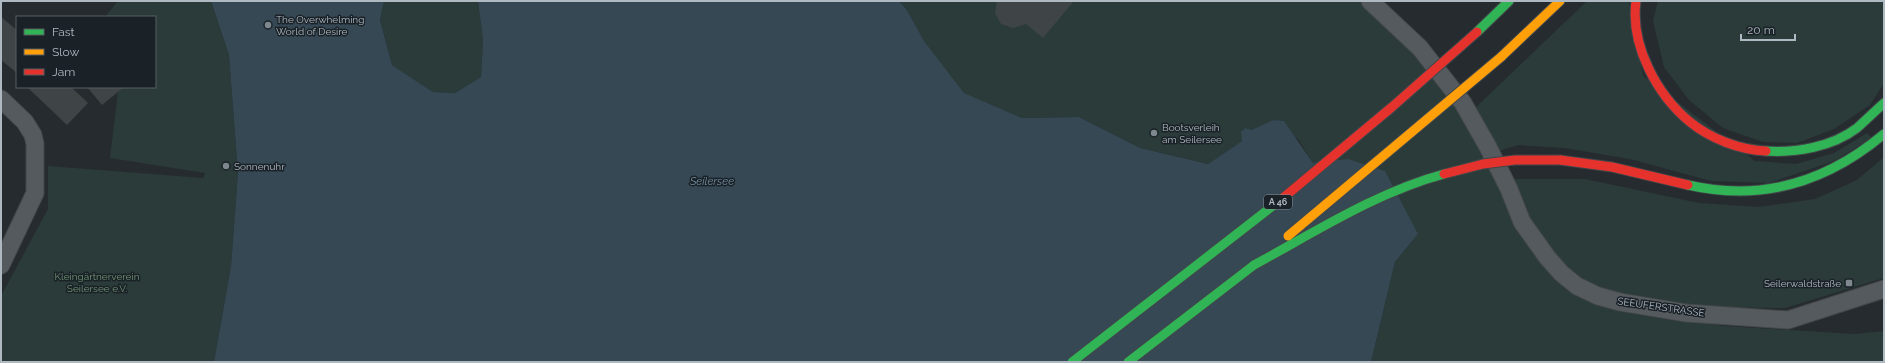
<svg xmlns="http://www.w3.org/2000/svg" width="1885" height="363" font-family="Raleway,sans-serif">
<rect width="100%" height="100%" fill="#262b2f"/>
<!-- green -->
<g fill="#2a3b39">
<path d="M118 1H211L229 55 238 173 231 266 214 362H1V296L48 209V166L203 178 205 173 110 158 118 92 123 87H155V17H105Z"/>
<path d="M384 1H478L483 40 481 77 455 93 433 92 392 65 380 20Z"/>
<path d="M899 1H1367L1458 103 1543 260 1615 307 1724 326 1855 334 1884 331V362H1371L1395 262 1418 234 1313 163 1298 139 1273 120 1251 130 1242 141 1208 164 1140 148 1079 117 1022 118 963 93 925 43 907 10Z"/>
<path d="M1587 1H1629L1643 76 1755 161 1796 164 1834 153 1867 133 1872 138 1834 161 1769 183 1711 181 1630 159 1564 148 1518 145 1496 152 1473 110Z"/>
<path d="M1658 1H1884V83L1870 105 1834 129 1797 143 1763 142 1723 128 1689 100 1664 67 1653 21Z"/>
<path d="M1884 157V278L1785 308 1697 307 1624 296 1584 280 1556 257 1532 222 1515 179H1585L1699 203 1758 207 1815 199 1857 180Z"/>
</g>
<!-- water -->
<path fill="#354854" d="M211 1H384L380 20 392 65 433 92 455 93 481 77 483 40 478 1H899L907 10 924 41 964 93 1022 118 1079 117 1140 148 1208 164 1242 141 1241 132 1245 128 1251 130 1273 120 1284 121 1313 163 1348 159 1385 171 1418 234 1395 262 1371 362H214L231 266 238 173 229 55Z"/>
<!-- building -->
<g fill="#3f4447">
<path d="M997 1H1074L1043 38 1026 24 1013 28 1001 24 995 13Z"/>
<path d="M1 17 17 30V73L1 60Z"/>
<path d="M27 87H71L88 103 67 125Z"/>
<path d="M87 87H124L102 105Z"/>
</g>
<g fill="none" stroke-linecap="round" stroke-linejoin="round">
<!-- street casing -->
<g stroke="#43474a" stroke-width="19">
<g id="street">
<path d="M1370 1 1420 48 1463 103 1488 147 1509 189 1522 222 1547 257 1561 273 1577 286 1598 296 1620 302 1686 313 1788 320 1884 289"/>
<path d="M1 99 25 122 33 135 35 144V193L1 265"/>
</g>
</g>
<!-- fast casing -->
<g stroke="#42474b" stroke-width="11">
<g id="fast">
<path d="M1477 32 1509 1"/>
<path d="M1766 151C1796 153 1832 147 1857 128 1866 120 1875 111 1884 103"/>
<path d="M1688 185C1762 202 1827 182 1884 134"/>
<path d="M1128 362 1254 265"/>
</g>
</g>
<!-- slow casing -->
<g stroke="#42474b" stroke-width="11">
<path id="slow" d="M1501 57 1560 1"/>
</g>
<!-- jam casing -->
<g stroke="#42474b" stroke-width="11">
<g id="jam">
<path d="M1636 1C1630 45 1657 95 1690 122 1711 139 1740 150 1766 151"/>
<path d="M1560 160 1612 167 1688 185"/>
</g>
</g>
<!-- street -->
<use href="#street" stroke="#555a5e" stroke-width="17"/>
<!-- fast -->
<use href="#fast" stroke="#30b455" stroke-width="9"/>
<!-- slow -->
<use href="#slow" stroke="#ff9f0a" stroke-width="9"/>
<!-- jam -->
<use href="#jam" stroke="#e5322d" stroke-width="9"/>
<!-- fast-bridge casing -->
<g stroke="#42474b" stroke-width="11" stroke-linecap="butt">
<g id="fast-bridge">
<path d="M1254 265C1315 232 1377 192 1444 174"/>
<path d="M1072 362 1283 198"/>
</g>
</g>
<!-- slow-bridge casing -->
<g stroke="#42474b" stroke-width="11" stroke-linecap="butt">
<path id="slow-bridge" d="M1288 236 1501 57"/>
</g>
<!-- jam-bridge casing -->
<g stroke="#42474b" stroke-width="11" stroke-linecap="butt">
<g id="jam-bridge">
<path d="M1444 174 1483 164 1515 160H1560"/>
<path d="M1283 198 1392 107 1477 32"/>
</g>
</g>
<!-- fast-bridge -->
<use href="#fast-bridge" stroke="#30b455" stroke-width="9"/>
<!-- slow-bridge -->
<use href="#slow-bridge" stroke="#ff9f0a" stroke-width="9"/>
<!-- jam-bridge -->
<use href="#jam-bridge" stroke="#e5322d" stroke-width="9"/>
</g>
<!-- markers -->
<g fill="#7f878e" stroke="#1a2228" stroke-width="1.5">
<circle cx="268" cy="25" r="4"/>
<circle cx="1154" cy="133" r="4"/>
<circle cx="226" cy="166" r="4"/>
<rect x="1845" y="279" width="8" height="8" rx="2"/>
</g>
<g text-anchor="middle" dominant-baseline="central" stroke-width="3" stroke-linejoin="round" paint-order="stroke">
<!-- shield labels -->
<rect fill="#1a2228" stroke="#828c93" stroke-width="1" x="1264" y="195" width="28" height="14" rx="3"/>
<g font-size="9" font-weight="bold" fill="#afb9c1">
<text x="1278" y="202">A 46</text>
</g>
<!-- poi labels -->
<g font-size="10" fill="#afb9c1" stroke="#1a2228" text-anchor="start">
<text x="276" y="19">The Overwhelming<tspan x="276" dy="12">World of Desire</tspan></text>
<text x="1162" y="127">Bootsverleih<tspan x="1162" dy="12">am Seilersee</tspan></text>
<text x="234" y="166">Sonnenuhr</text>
<text x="1841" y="283" text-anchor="end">Seilerwaldstraße</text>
</g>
<!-- park labels -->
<g font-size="10" fill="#719473" stroke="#1a2228">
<text x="97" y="276">Kleingärtnerverein<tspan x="97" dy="12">Seilersee e.V.</tspan></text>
</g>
<!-- street labels -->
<g font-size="10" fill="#afb9c1" stroke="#1a2228">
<text transform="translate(1661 307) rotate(8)">SEEUFERSTRASSE</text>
</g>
<!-- water labels -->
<g font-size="11" font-style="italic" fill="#738ea1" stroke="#1a2228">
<text x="712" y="181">Seilersee</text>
</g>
</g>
<!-- border -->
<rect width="1885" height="363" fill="none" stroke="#afb9c1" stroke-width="4"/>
<!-- legend -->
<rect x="16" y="16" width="140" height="72" fill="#1a2228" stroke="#565e65"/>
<rect x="24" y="29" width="20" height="6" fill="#30b455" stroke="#565e65"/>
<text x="52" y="36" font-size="12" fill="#afb9c1">Fast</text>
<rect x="24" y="49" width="20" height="6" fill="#ff9f0a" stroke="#565e65"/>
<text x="52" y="56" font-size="12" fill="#afb9c1">Slow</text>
<rect x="24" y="69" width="20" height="6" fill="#e5322d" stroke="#565e65"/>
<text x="52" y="76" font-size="12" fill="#afb9c1">Jam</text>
<!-- scale -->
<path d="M1741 34v6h54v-6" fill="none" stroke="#afb9c1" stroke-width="2"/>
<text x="1747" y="34" font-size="12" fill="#afb9c1" stroke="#1a2228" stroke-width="3" paint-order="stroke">20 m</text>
</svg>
